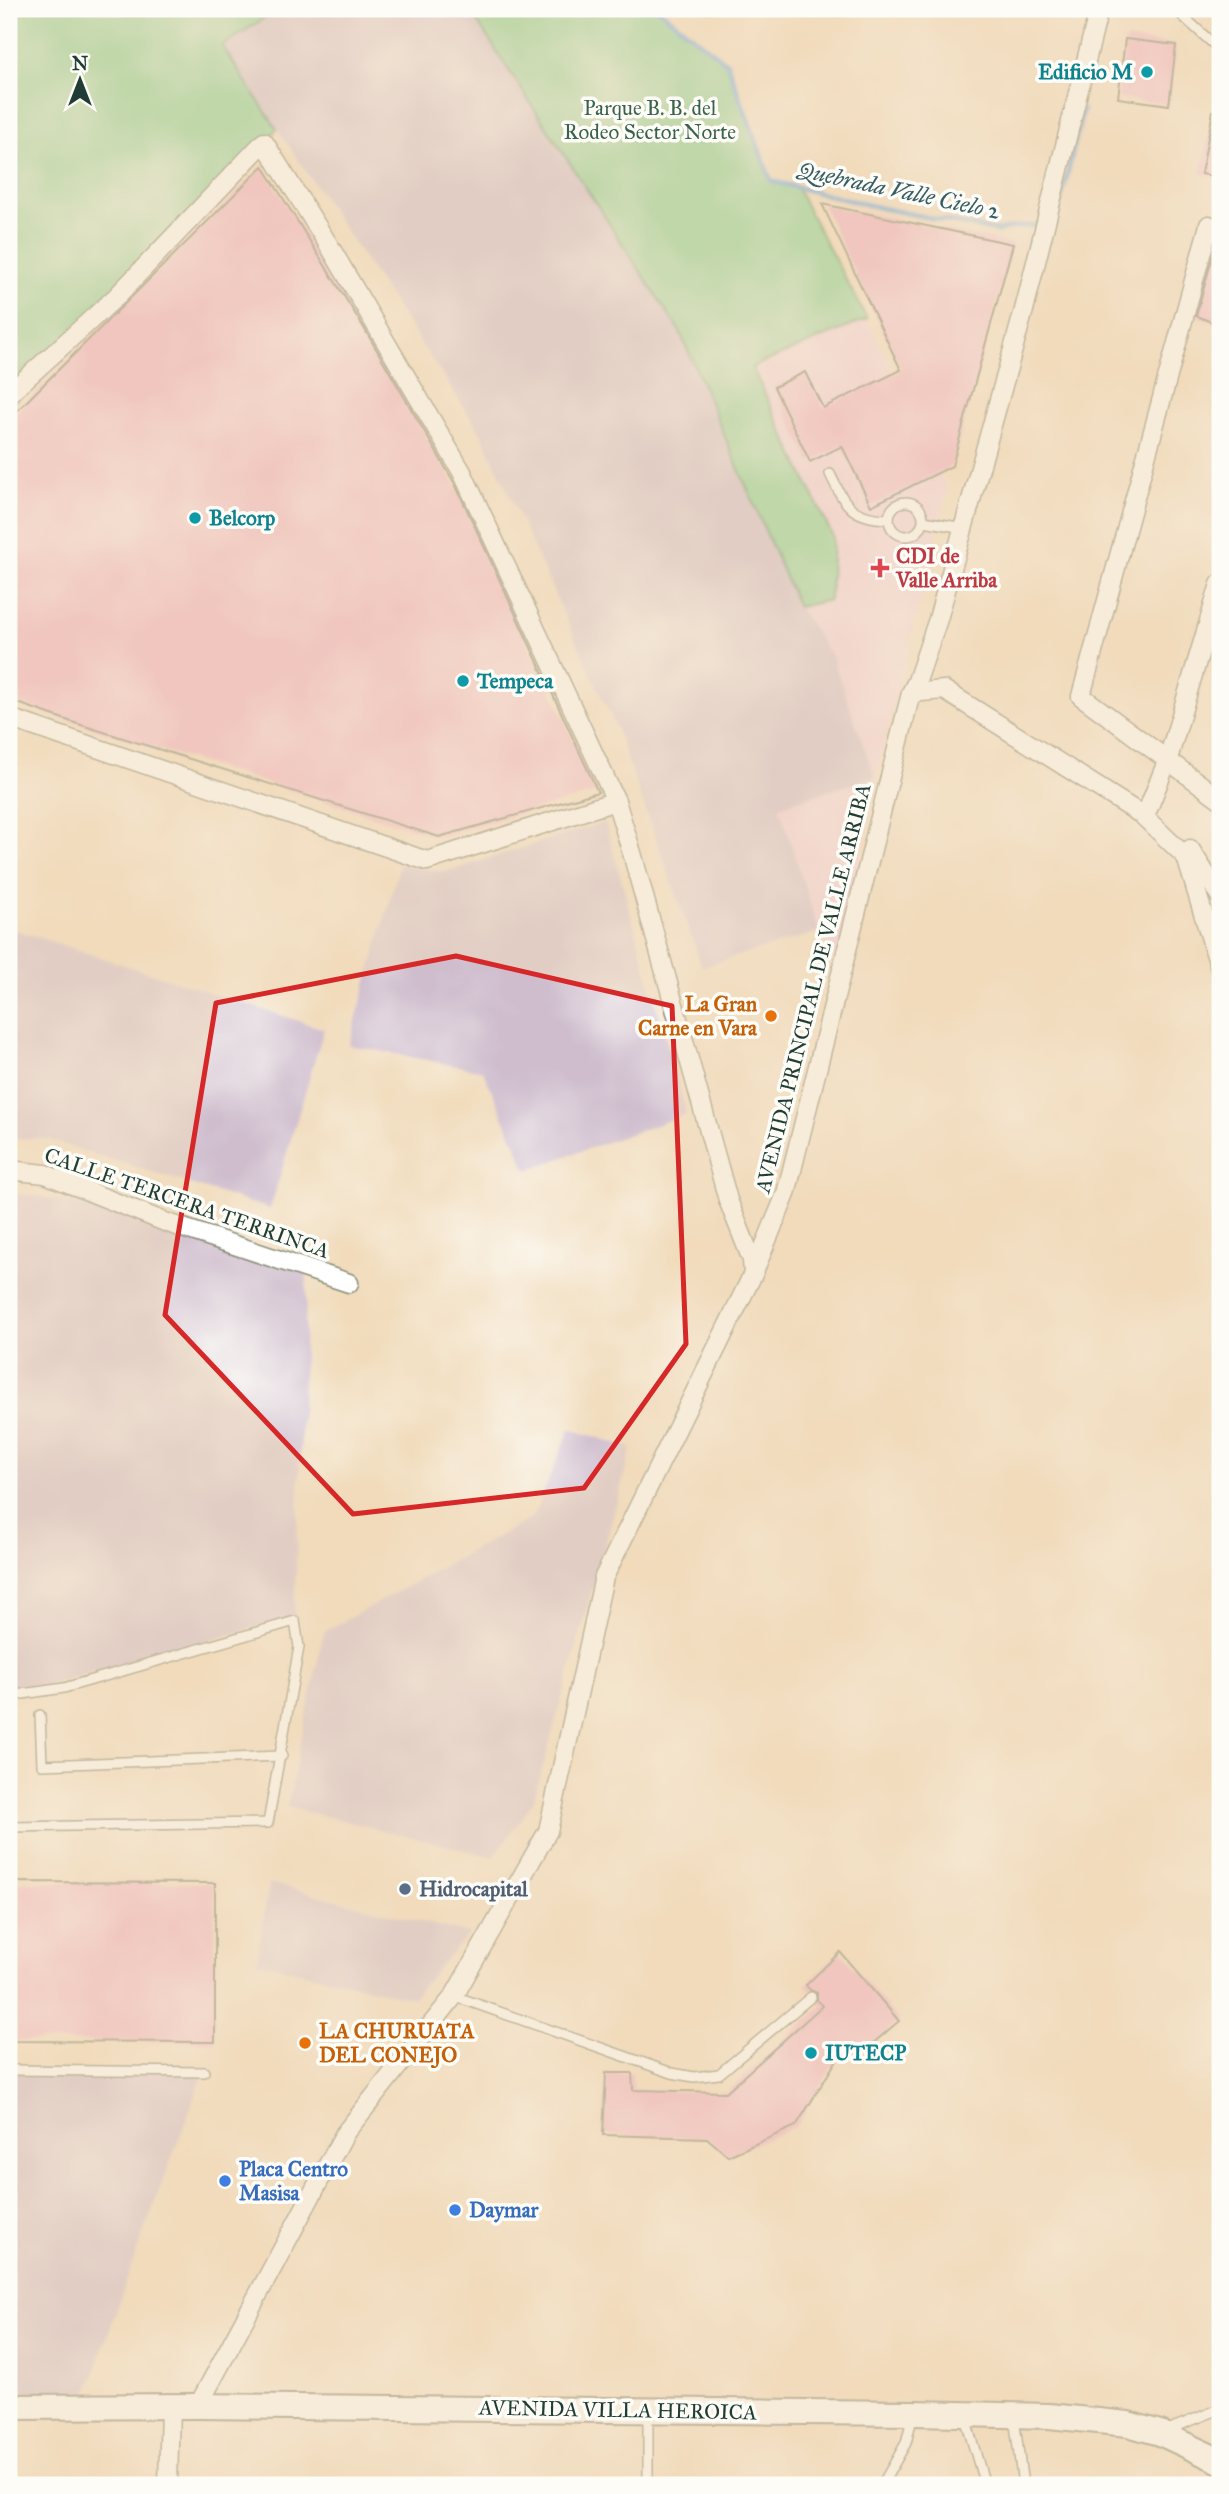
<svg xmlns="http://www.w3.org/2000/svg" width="1229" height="2494" font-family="'IM FELL Great Primer',serif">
<rect width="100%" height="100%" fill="#fdfcf7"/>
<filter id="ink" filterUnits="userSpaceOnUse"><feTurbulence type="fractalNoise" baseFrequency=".0143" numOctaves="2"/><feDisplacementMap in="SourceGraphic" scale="14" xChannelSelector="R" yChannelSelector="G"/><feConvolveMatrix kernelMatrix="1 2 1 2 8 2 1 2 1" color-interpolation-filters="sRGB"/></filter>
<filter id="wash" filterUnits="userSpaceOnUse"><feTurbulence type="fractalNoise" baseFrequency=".00686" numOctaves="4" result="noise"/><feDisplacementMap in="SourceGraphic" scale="28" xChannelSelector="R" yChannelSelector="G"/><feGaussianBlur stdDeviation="1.57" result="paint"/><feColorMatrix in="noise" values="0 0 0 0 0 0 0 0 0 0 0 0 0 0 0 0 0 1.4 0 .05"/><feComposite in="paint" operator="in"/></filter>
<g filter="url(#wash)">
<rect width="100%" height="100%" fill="#f1dbbb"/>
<!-- built -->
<path fill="#f3cfdf" d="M867 319 948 490 876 777 842 966 812 919 779 806 875 777 832 657 798 607 830 600 752 367Z"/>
<!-- industrial -->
<g fill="#cfbdce">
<path d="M278 9H471L544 112 680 332 798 607 832 657 875 777 779 806 819 932 702 967 616 728 481 433 222 46Z"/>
<path d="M605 822 687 1114 527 1170 483 1071 349 1045 400 864 445 872Z"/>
<path d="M9 928 324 1029 270 1209 43 1138 9 1139Z"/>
<path d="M9 1194 32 1195 165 1222 307 1273 294 1617 9 1695Z"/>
<path d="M570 1429 632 1448 533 1802 494 1857 287 1807 324 1632 533 1517Z"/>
<path d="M269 1883 469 1934 412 1998 257 1962Z"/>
<path d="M9 2070 204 2072 137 2250 86 2399 9 2395Z"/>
</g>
<!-- green -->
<g fill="#83d292" stroke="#518863" stroke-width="2">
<path d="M9 9H278L222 46 277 129 9 408Z"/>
<path d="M469 9H660L727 63 771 181 796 187 867 319 752 367 833 537 830 600 798 607 680 332Z"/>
</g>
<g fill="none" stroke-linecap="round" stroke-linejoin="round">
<!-- stream -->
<g stroke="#6aa7dc" stroke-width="5">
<path d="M658 9 727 63 771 181 881 208 997 231 1015 227 1055 224 1083 110"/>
<path d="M9 117C18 141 21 188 9 211"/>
</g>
</g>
<g id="blocks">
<!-- building -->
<g fill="#f0aec4">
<path d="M1125 39 1176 45 1169 105 1118 98Z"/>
<path d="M1213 111 1220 112V177L1201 174Z"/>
<path d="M263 166 364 328 455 484 598 792 439 837 75 723 9 700V419Z"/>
<path d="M822 204 1013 244 952 466 871 506 842 446 810 462 774 387 805 372 823 408 901 370Z"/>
<path d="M1216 244 1220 245V325L1196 316Z"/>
<path d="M9 1882 215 1883V2042L9 2041Z"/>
<path d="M840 1952 899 2021 864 2051 840 2055 796 2126 728 2156 707 2138 603 2135 606 2073H632L633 2090 726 2092 822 2006 817 2000V1993L810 1990 806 1985Z"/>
</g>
</g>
</g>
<g filter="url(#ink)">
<use href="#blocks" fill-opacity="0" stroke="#888c78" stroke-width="2"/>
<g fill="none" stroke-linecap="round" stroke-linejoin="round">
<!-- lane casing -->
<g stroke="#888c78" stroke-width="12">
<g id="lane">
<path d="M1175 9 1220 50"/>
<path d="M830 474C845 505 851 518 889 519"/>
<circle cx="906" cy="519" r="17"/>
<path d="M924 521 963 528"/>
<path d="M9 1696 64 1688 295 1621 299 1647 268 1823 9 1827"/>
<path d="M40 1715 42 1765 282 1756"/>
<path d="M454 1996 672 2073 694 2077 719 2074 811 1997"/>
<path d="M9 2070 204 2072"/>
<path d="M965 2417 985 2485"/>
<path d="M1014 2417 1023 2485"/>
<path d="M1165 2431 1220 2409"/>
<path d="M648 2485V2413"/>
<path d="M882 2485 906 2443 913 2414"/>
</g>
</g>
<!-- street casing -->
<g stroke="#888c78" stroke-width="21">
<g id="street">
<path d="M1220 234 1209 225 1081 696 1220 799"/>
<path d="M9 394 116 297 264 142 330 247 462 472 616 801 632 853 728 1200 752 1260 753 1274"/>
<path d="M911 693 944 690 1142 815 1186 857 1220 969"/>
<path d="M9 718 427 861 616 801"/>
<path d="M1148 809 1168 759 1220 584"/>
<path d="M1190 849 1220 896"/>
<path d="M9 1170 45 1174 165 1222 349 1283"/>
<path d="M198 2406 345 2133 454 1996 548 1831 604 1577 753 1274 786 1194 911 693 917 681 938 619 1024 310 1099 9"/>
<path d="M168 2485 170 2406"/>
</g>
</g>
<!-- secondary casing -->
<g stroke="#888c78" stroke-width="28">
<path id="secondary" d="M9 2407 198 2406 913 2413 1049 2416 1128 2424 1160 2433 1220 2461"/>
</g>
<!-- lane -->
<use href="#lane" stroke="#fff" stroke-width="9"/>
<!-- street -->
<use href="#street" stroke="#fff" stroke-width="18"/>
<!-- secondary -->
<use href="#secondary" stroke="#fff" stroke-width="24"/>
</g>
</g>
<!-- marked area -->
<path d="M0 0H1229V2494H0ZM456 956 672 1006 686 1344 584 1488 353 1514 165 1315 216 1003Z" fill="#f1dbbb" fill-opacity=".55" fill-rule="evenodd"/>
<path fill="none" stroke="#d62828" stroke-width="5" stroke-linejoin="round" d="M456 956 672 1006 686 1344 584 1488 353 1514 165 1315 216 1003Z"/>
<!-- markers -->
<g fill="#0f9aa8" stroke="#fdfcf7" stroke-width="2.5">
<circle cx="1147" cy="72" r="7"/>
<circle cx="195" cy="518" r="7"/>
<circle cx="463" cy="681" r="7"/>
<circle cx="811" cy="2053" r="7"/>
</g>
<path fill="#e0444e" stroke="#fdfcf7" stroke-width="2.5" d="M876.5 557.5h7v7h7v7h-7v7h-7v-7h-7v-7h7z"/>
<g fill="#e8710a" stroke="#fdfcf7" stroke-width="2.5">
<circle cx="771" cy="1016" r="7"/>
<circle cx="305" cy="2043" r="7"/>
</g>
<circle fill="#5c6f8a" stroke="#fdfcf7" stroke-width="2.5" cx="405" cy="1889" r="7"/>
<g fill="#3f7fe0" stroke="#fdfcf7" stroke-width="2.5">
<circle cx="225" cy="2181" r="7"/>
<circle cx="455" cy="2210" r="7"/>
</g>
<g text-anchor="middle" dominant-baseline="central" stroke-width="7" stroke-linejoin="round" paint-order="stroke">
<!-- culture labels -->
<g font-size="21" font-weight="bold" fill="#0d838f" stroke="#fdfcf7" text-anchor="start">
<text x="1133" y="72" text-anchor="end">Edificio M</text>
<text x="209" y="518">Belcorp</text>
<text x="477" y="681">Tempeca</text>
<text x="825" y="2053">IUTECP</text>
</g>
<!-- park labels -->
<g font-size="21" fill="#38624c" stroke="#fdfcf7">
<text x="650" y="108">Parque B. B. del<tspan x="650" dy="24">Rodeo Sector Norte</tspan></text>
</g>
<!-- health labels -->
<g font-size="21" font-weight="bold" fill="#be3a42" stroke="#fdfcf7" text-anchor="start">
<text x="896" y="556">CDI de<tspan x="896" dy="24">Valle Arriba</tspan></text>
</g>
<!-- street labels -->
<g font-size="21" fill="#1f3d34" stroke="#fdfcf7">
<text transform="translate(813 988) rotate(-76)">AVENIDA PRINCIPAL DE VALLE ARRIBA</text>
<text transform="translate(187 1203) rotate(19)">CALLE TERCERA TERRINCA</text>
<text transform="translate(618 2410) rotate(1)">AVENIDA VILLA HEROICA</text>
</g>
<!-- food labels -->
<g font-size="21" font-weight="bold" fill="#c56008" stroke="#fdfcf7" text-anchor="end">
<text x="757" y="1004">La Gran<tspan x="757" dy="24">Carne en Vara</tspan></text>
<text x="319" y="2031" text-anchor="start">LA CHURUATA<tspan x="319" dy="24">DEL CONEJO</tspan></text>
</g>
<!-- service labels -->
<g font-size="21" font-weight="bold" fill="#4e5e75" stroke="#fdfcf7" text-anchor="start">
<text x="419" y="1889">Hidrocapital</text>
</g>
<!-- shop labels -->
<g font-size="21" font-weight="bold" fill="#366cbe" stroke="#fdfcf7" text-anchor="start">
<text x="239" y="2169">Placa Centro<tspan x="239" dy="24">Masisa</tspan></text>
<text x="469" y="2210">Daymar</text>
</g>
<!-- water labels -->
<g font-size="23" font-style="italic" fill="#365d66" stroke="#fdfcf7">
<text transform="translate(899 190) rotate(12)">Quebrada Valle Cielo 2</text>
</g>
</g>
<!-- margin -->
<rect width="1229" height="2494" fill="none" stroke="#fdfcf7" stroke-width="35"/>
<!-- north arrow -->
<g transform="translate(80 80)" stroke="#fdfcf7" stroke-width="5" paint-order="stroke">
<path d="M0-5L12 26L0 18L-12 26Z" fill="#1f3d34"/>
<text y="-10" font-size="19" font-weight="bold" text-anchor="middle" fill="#1f3d34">N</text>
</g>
</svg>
